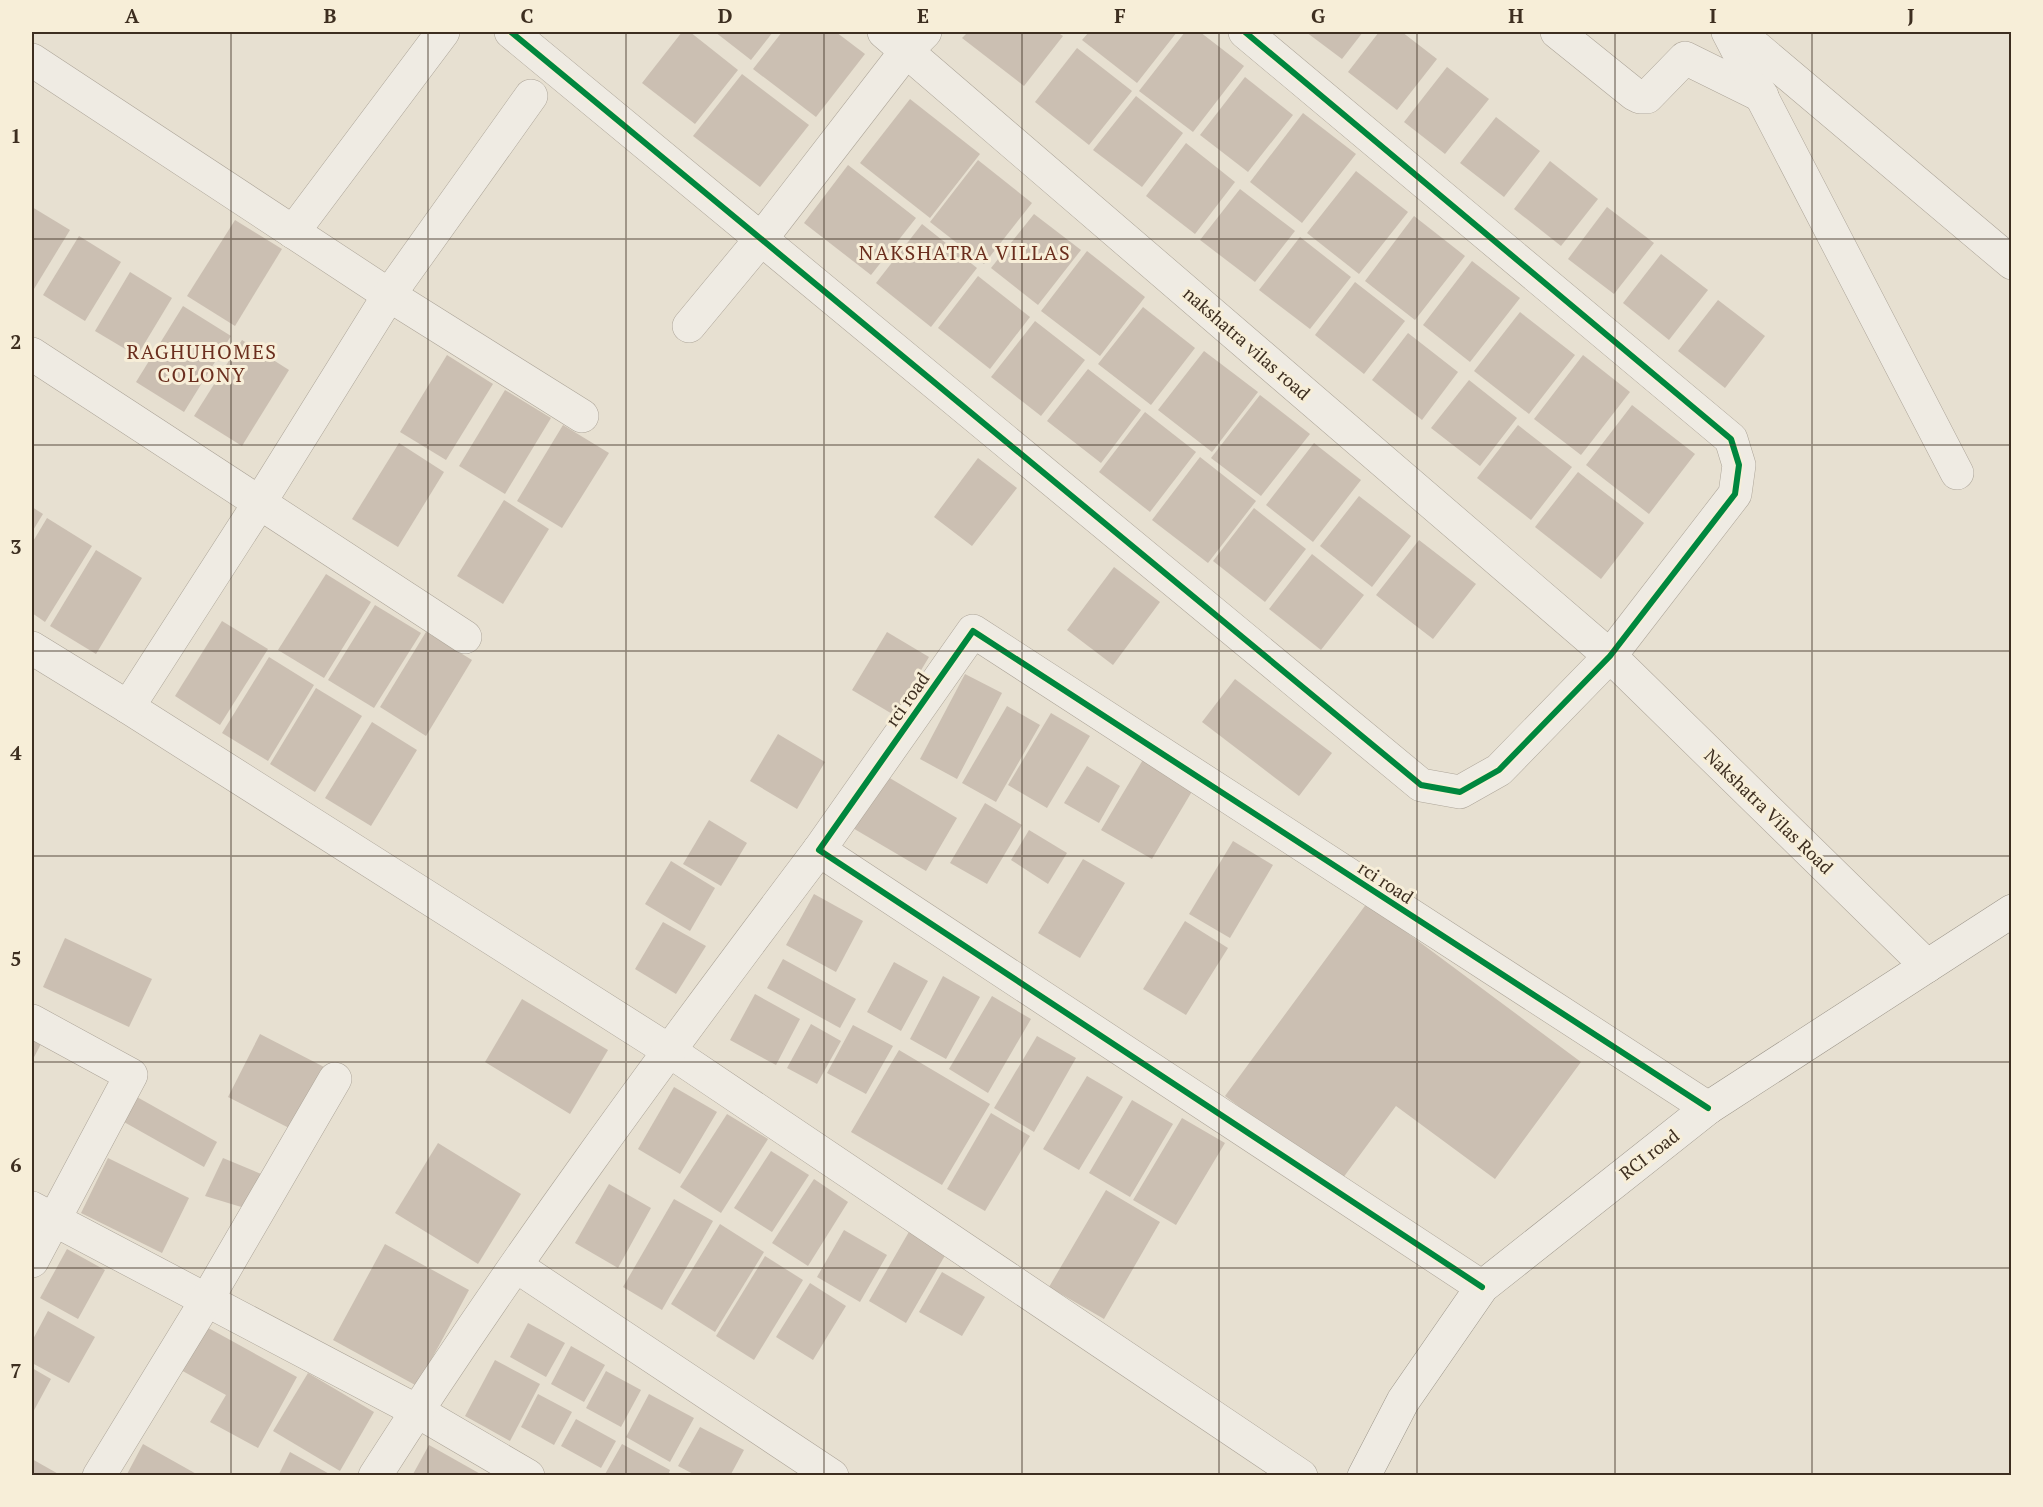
<svg xmlns="http://www.w3.org/2000/svg" width="2043" height="1507" font-family="'PT Serif',serif">
<rect width="100%" height="100%" fill="#e7e0d1"/>
<!-- building -->
<g fill="#cbbfb2">
<path d="M682 32H690L738 70 695 124 642 83Z"/>
<path d="M715 32H773L751 60Z"/>
<path d="M782 32H836L865 54 816 117 753 69Z"/>
<path d="M968 32H1057L1063 36 1024 86 962 38Z"/>
<path d="M1089 32H1177L1137 83 1082 40Z"/>
<path d="M1185 32H1200L1244 66 1193 132 1139 91Z"/>
<path d="M1306 32H1363L1342 59Z"/>
<path d="M1379 32H1402L1437 59 1397 110 1348 72Z"/>
<path d="M1077 48 1132 91 1089 145 1035 102Z"/>
<path d="M1447 67 1489 99 1445 154 1404 122Z"/>
<path d="M742 74 809 125 760 187 693 136Z"/>
<path d="M1245 77 1293 115 1248 172 1200 135Z"/>
<path d="M1136 96 1183 133 1142 187 1093 150Z"/>
<path d="M910 99 980 154 930 218 860 163Z"/>
<path d="M1303 113 1356 154 1302 223 1250 182Z"/>
<path d="M1496 117 1540 151 1504 197 1460 163Z"/>
<path d="M1186 143 1235 182 1195 234 1146 196Z"/>
<path d="M978 160 1032 203 984 264 930 222Z"/>
<path d="M1550 161 1598 199 1561 246 1514 209Z"/>
<path d="M848 165 916 218 871 275 804 223Z"/>
<path d="M1356 171 1408 212 1359 274 1307 233Z"/>
<path d="M1240 189 1295 231 1255 282 1200 240Z"/>
<path d="M32 207 70 230 34 289 32 288Z"/>
<path d="M1607 207 1654 243 1614 294 1568 259Z"/>
<path d="M1034 214 1081 250 1038 305 991 268Z"/>
<path d="M1414 216 1465 256 1415 320 1365 281Z"/>
<path d="M235 220 282 249 235 326 187 296Z"/>
<path d="M922 224 977 268 931 327 876 283Z"/>
<path d="M79 236 121 262 85 321 43 295Z"/>
<path d="M1300 237 1351 277 1310 329 1259 290Z"/>
<path d="M1087 251 1145 297 1100 356 1041 311Z"/>
<path d="M1661 254 1708 290 1669 340 1623 303Z"/>
<path d="M1472 261 1520 298 1470 362 1423 325Z"/>
<path d="M130 272 172 298 137 356 95 331Z"/>
<path d="M978 276 1030 317 990 369 938 328Z"/>
<path d="M1355 282 1405 321 1364 374 1315 335Z"/>
<path d="M1718 300 1765 336 1725 388 1678 351Z"/>
<path d="M183 306 231 336 184 412 136 382Z"/>
<path d="M1143 307 1195 348 1151 405 1098 364Z"/>
<path d="M1520 312 1575 355 1529 414 1474 371Z"/>
<path d="M1035 321 1085 360 1041 416 991 377Z"/>
<path d="M1408 333 1458 372 1422 420 1372 380Z"/>
<path d="M242 340 289 370 242 446 194 416Z"/>
<path d="M1204 351 1258 392 1212 452 1158 410Z"/>
<path d="M447 355 493 384 446 460 400 432Z"/>
<path d="M1583 355 1630 392 1581 455 1534 419Z"/>
<path d="M1088 369 1141 410 1101 463 1047 421Z"/>
<path d="M1469 380 1517 418 1480 466 1431 428Z"/>
<path d="M505 390 551 418 505 494 459 466Z"/>
<path d="M1260 395 1310 434 1261 496 1211 458Z"/>
<path d="M1632 405 1695 454 1649 514 1586 465Z"/>
<path d="M1145 412 1196 452 1150 512 1099 472Z"/>
<path d="M563 425 609 453 562 528 517 501Z"/>
<path d="M1518 425 1572 467 1531 520 1477 478Z"/>
<path d="M399 443 444 472 398 547 352 519Z"/>
<path d="M1314 443 1361 480 1313 542 1266 505Z"/>
<path d="M1200 457 1256 501 1208 563 1152 520Z"/>
<path d="M978 458 1017 488 972 546 934 517Z"/>
<path d="M1578 472 1644 523 1601 579 1535 527Z"/>
<path d="M1359 496 1411 536 1372 587 1320 546Z"/>
<path d="M504 500 549 529 503 604 457 576Z"/>
<path d="M32 507 43 514 32 532Z"/>
<path d="M1254 508 1306 549 1265 602 1213 561Z"/>
<path d="M47 518 92 546 45 622 32 613V543Z"/>
<path d="M1419 540 1476 584 1433 639 1376 595Z"/>
<path d="M96 550 142 578 96 654 50 626Z"/>
<path d="M1312 554 1364 595 1321 650 1269 609Z"/>
<path d="M1114 567 1160 602 1113 665 1067 630Z"/>
<path d="M326 574 371 602 324 678 278 650Z"/>
<path d="M375 605 421 633 374 708 328 680Z"/>
<path d="M222 621 268 649 220 725 175 696Z"/>
<path d="M426 632 472 660 426 736 380 707Z"/>
<path d="M887 632 929 657 894 715 852 690Z"/>
<path d="M269 657 314 685 268 761 222 733Z"/>
<path d="M965 674 1002 693 957 779 920 759Z"/>
<path d="M1235 679 1332 753 1299 796 1202 722Z"/>
<path d="M316 688 362 716 315 792 270 764Z"/>
<path d="M1007 706 1040 725 996 802 962 783Z"/>
<path d="M1051 713 1090 736 1047 808 1008 785Z"/>
<path d="M372 722 417 750 371 826 325 798Z"/>
<path d="M778 734 825 762 797 809 750 781Z"/>
<path d="M1144 758 1194 788 1152 859 1101 830Z"/>
<path d="M1087 766 1120 786 1099 823 1064 803Z"/>
<path d="M883 774 957 818 926 871 851 827Z"/>
<path d="M985 803 1022 825 987 884 950 863Z"/>
<path d="M709 820 747 843 721 886 683 864Z"/>
<path d="M1029 830 1067 853 1048 884 1011 860Z"/>
<path d="M1233 841 1273 865 1230 938 1189 914Z"/>
<path d="M1083 859 1125 883 1080 958 1038 933Z"/>
<path d="M671 861 715 888 690 931 645 904Z"/>
<path d="M814 894 863 921 836 972 786 945Z"/>
<path d="M1367 903 1581 1062 1495 1179 1396 1106 1340 1182 1225 1096Z"/>
<path d="M1185 921 1228 948 1186 1015 1143 989Z"/>
<path d="M663 922 706 946 676 994 635 969Z"/>
<path d="M65 938 152 979 129 1027 43 987Z"/>
<path d="M783 959 856 999 840 1028 767 988Z"/>
<path d="M894 962 928 981 901 1031 867 1012Z"/>
<path d="M943 976 980 997 946 1059 910 1039Z"/>
<path d="M755 994 800 1019 776 1065 730 1040Z"/>
<path d="M992 996 1031 1019 988 1093 949 1069Z"/>
<path d="M522 999 608 1050 570 1114 485 1062Z"/>
<path d="M811 1024 841 1041 817 1084 787 1068Z"/>
<path d="M853 1025 893 1046 866 1094 827 1073Z"/>
<path d="M260 1034 326 1068 295 1131 228 1097Z"/>
<path d="M1037 1036 1076 1058 1034 1132 994 1108Z"/>
<path d="M32 1039 41 1044 32 1061Z"/>
<path d="M899 1050 990 1104 942 1185 851 1132Z"/>
<path d="M1087 1076 1123 1097 1079 1170 1043 1149Z"/>
<path d="M674 1087 717 1112 680 1174 638 1149Z"/>
<path d="M137 1097 217 1142 204 1167 124 1122Z"/>
<path d="M1132 1100 1173 1124 1130 1197 1089 1173Z"/>
<path d="M991 1113 1030 1136 985 1211 947 1189Z"/>
<path d="M727 1114 768 1139 721 1213 680 1187Z"/>
<path d="M1182 1118 1225 1143 1176 1225 1133 1200Z"/>
<path d="M438 1143 521 1194 478 1264 395 1213Z"/>
<path d="M771 1151 809 1175 772 1232 734 1208Z"/>
<path d="M108 1158 189 1198 162 1253 81 1213Z"/>
<path d="M223 1158 266 1176 248 1209 205 1196Z"/>
<path d="M814 1179 848 1202 808 1266 772 1243Z"/>
<path d="M609 1184 651 1208 618 1268 575 1243Z"/>
<path d="M1106 1190 1160 1222 1104 1319 1049 1287Z"/>
<path d="M674 1199 713 1221 662 1310 623 1287Z"/>
<path d="M720 1224 764 1252 715 1332 671 1304Z"/>
<path d="M844 1230 887 1255 860 1302 817 1277Z"/>
<path d="M910 1230 947 1252 906 1323 869 1301Z"/>
<path d="M385 1244 469 1290 417 1386 333 1340Z"/>
<path d="M67 1249 105 1270 78 1319 40 1298Z"/>
<path d="M765 1256 803 1280 754 1360 716 1336Z"/>
<path d="M942 1272 985 1297 962 1336 919 1312Z"/>
<path d="M810 1283 846 1306 813 1360 776 1337Z"/>
<path d="M48 1311 95 1337 69 1383 32 1363V1341Z"/>
<path d="M528 1323 565 1343 546 1377 510 1357Z"/>
<path d="M203 1325 297 1377 258 1448 210 1422 226 1395 179 1369Z"/>
<path d="M571 1346 605 1365 584 1402 551 1384Z"/>
<path d="M495 1360 540 1384 510 1441 465 1416Z"/>
<path d="M32 1368 51 1379 32 1414Z"/>
<path d="M606 1371 641 1390 621 1427 586 1408Z"/>
<path d="M308 1373 374 1412 340 1471 273 1431Z"/>
<path d="M538 1394 572 1412 554 1445 521 1427Z"/>
<path d="M649 1394 694 1418 670 1462 626 1437Z"/>
<path d="M576 1419 616 1441 601 1468 561 1446Z"/>
<path d="M700 1427 744 1450 730 1476H697L678 1466Z"/>
<path d="M143 1444 200 1476H126Z"/>
<path d="M622 1444 670 1470 668 1476H604Z"/>
<path d="M429 1445 484 1476H412Z"/>
<path d="M290 1452 333 1476H278Z"/>
<path d="M32 1459 62 1476H32Z"/>
</g>
<g fill="none" stroke-linecap="round" stroke-linejoin="round">
<!-- street casing -->
<g stroke="#ada599" stroke-width="34">
<g id="street">
<path d="M511 32 1421 785 1460 792 1499 770 1610 656 1735 494 1739 465 1731 439 1245 32"/>
<path d="M884 32 1610 656 1927 966"/>
<path d="M1557 32 1634 94 1640 97H1647L1685 58 1762 96"/>
<path d="M1728 32 1957 473"/>
<path d="M1738 32 2012 263"/>
<path d="M32 60 389 295 582 416"/>
<path d="M293 232 443 32"/>
<path d="M689 326 761 239 907 50 925 32"/>
<path d="M32 354 465 637"/>
<path d="M32 648 128 707 668 1050 1301 1476"/>
<path d="M128 707 260 502 389 295 531 96"/>
<path d="M32 1021 131 1075 32 1261"/>
<path d="M32 1208 417 1411 528 1476"/>
<path d="M516 1266 832 1476"/>
<path d="M1482 1287 819 850 973 631 1708 1108"/>
<path d="M99 1476 206 1301 335 1079"/>
<path d="M375 1476C513 1260 665 1054 819 850"/>
</g>
</g>
<!-- secondary casing -->
<g stroke="#9c958a" stroke-width="34">
<path id="secondary" d="M1364 1476 1403 1401 1482 1287 1708 1108 2012 911"/>
</g>
<!-- street -->
<use href="#street" stroke="#efebe3" stroke-width="33"/>
<!-- secondary -->
<use href="#secondary" stroke="#efebe3" stroke-width="33"/>
<!-- cycleway casing -->
<g stroke="#f7eed8" stroke-width="10">
<g id="cycleway">
<path d="M511 32 1421 785 1460 792 1499 770 1610 656 1735 494 1739 465 1731 439 1245 32"/>
<path d="M1482 1287 819 850 973 631 1708 1108"/>
</g>
</g>
<!-- cycleway -->
<use href="#cycleway" stroke="#00873e" stroke-width="6"/>
</g>
<!-- grid -->
<path fill="none" stroke="#3d2e20" stroke-width="1.5" stroke-opacity="0.55" d="M231 32V1476M428 32V1476M626 32V1476M824 32V1476M1022 32V1476M1219 32V1476M1417 32V1476M1615 32V1476M1812 32V1476M32 239H2012M32 445H2012M32 651H2012M32 856H2012M32 1062H2012M32 1268H2012"/>
<g text-anchor="middle" dominant-baseline="central" stroke-width="6" stroke-linejoin="round" paint-order="stroke">
<!-- street labels -->
<g font-size="18" fill="#3d2e20" stroke="#f7eed8">
<text transform="translate(1247 343) rotate(41)">nakshatra vilas road</text>
<text transform="translate(907 699) rotate(-55)">rci road</text>
<text transform="translate(1769 811) rotate(44)">Nakshatra Vilas Road</text>
<text transform="translate(1386 882) rotate(33)">rci road</text>
<text transform="translate(1649 1154) rotate(-38)">RCI road</text>
</g>
<!-- neighbourhood labels -->
<g font-size="20" letter-spacing="1.5" fill="#6b2e1e" stroke="#f7eed8">
<text x="965" y="252">NAKSHATRA VILLAS</text>
<text x="202" y="351">RAGHUHOMES<tspan x="202" dy="23">COLONY</tspan></text>
</g>
</g>
<!-- border -->
<rect width="2043" height="1507" fill="none" stroke="#f7eed8" stroke-width="66"/>
<rect x="33" y="33" width="1977" height="1441" fill="none" stroke="#3d2e20" stroke-width="2"/>
<g font-size="20" text-anchor="middle" font-weight="bold" fill="#3d2e20">
<text x="132" y="23">A</text>
<text x="330" y="23">B</text>
<text x="527" y="23">C</text>
<text x="725" y="23">D</text>
<text x="923" y="23">E</text>
<text x="1120" y="23">F</text>
<text x="1318" y="23">G</text>
<text x="1516" y="23">H</text>
<text x="1713" y="23">I</text>
<text x="1911" y="23">J</text>
<text x="16" y="143">1</text>
<text x="16" y="349">2</text>
<text x="16" y="554">3</text>
<text x="16" y="760">4</text>
<text x="16" y="966">5</text>
<text x="16" y="1172">6</text>
<text x="16" y="1378">7</text>
</g>
</svg>
